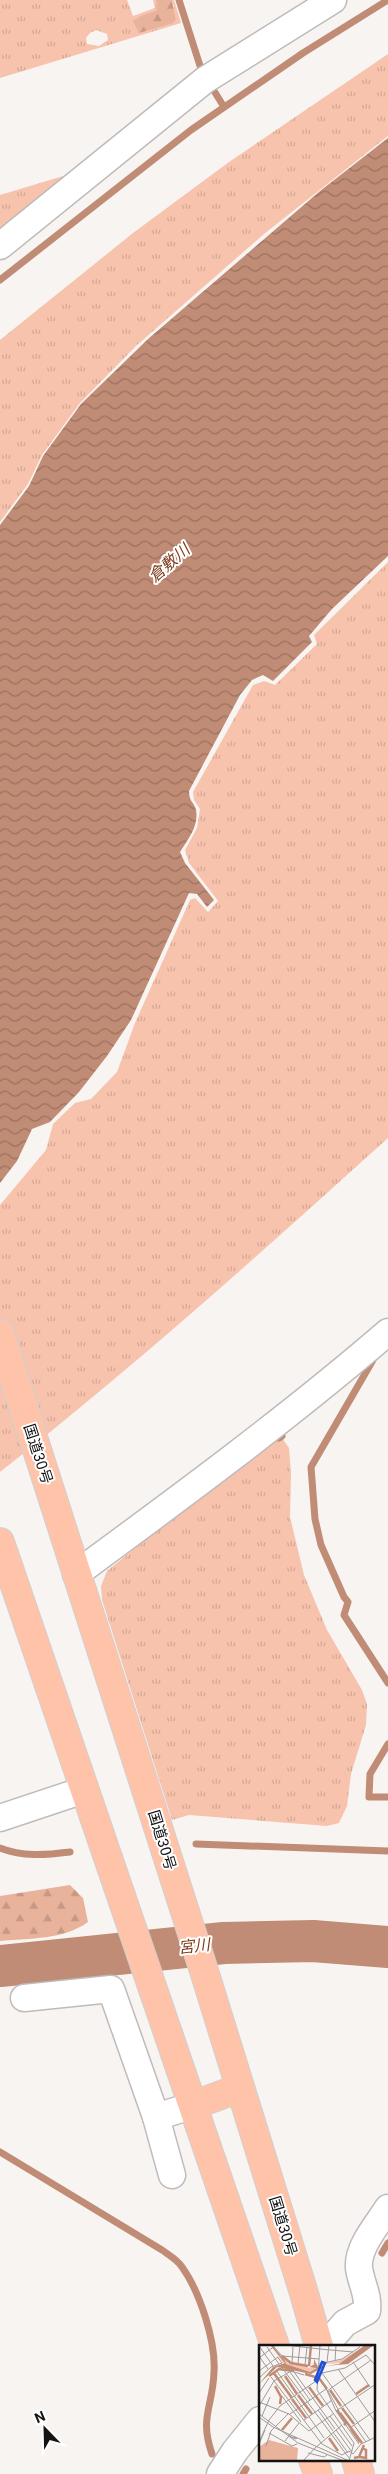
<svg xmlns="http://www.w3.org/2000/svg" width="388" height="2474" font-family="Roboto,'Noto Sans JP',sans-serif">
<defs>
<pattern id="grass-tufts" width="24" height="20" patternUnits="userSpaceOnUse" patternTransform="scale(1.25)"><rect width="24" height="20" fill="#f8c3ad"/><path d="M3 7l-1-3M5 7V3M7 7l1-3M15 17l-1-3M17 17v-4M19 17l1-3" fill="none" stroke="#d4a794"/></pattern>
<pattern id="forest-firs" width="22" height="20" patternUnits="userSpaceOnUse" patternTransform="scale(1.25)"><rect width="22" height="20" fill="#e9b29b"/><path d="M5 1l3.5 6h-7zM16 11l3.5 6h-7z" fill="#c79885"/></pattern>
<pattern id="water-waves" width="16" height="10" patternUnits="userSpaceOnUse" patternTransform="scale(1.25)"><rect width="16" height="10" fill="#c08c75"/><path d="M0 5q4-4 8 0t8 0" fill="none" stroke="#9b715f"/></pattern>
</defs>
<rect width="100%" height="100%" fill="#f8f4f2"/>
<!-- grass -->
<g fill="url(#grass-tufts)" fill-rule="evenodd">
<path d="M0 0H127L133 16 155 8 153 0H156L157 10 140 16 133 21 174 7 172 0H174L181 23 0 78ZM96 30 107 34 108 40 99 46 87 44 86 38 90 33Z"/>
<path d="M388 54V136L264 234 136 346 80 403 42 455 28 484 0 522V340L133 233 229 162Z"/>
<path d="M80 171 0 234V195Z"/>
<path d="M388 562V1138C262 1252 134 1367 0 1472V1205L46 1150 53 1124 75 1103 91 1099 117 1072 135 1023 190 900 195 898 208 912 218 901 189 863 185 850 197 828 200 809 194 800 193 792 253 685 264 681 275 685 317 644 314 635Z"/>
<path d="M278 1432 289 1448 291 1473 290 1517 304 1575 327 1630 362 1690 367 1704 366 1725 351 1774 347 1806 339 1823 327 1826 189 1815 172 1820 102 1600 101 1586 107 1571Z"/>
</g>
<!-- forest -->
<g fill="url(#forest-firs)">
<path d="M156 0H172L175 17 173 23 139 33 133 21 140 16 157 10Z"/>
<path d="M70 1885 83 1898 88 1922C63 1940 30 1938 0 1941V1896Z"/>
</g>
<!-- water -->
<path fill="url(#water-waves)" d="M388 138V556L332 609 309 636 312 642 273 681 263 675 252 680 240 695 189 791C189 802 194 802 196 810 199 826 188 839 180 852L185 863 214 900 207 907 197 894 189 893 131 1020 107 1056 79 1092 50 1122 32 1129 17 1161 0 1183V525L29 486 43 456 81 404 148 339 320 191Z"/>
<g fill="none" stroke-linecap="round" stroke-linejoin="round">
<!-- stream -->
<g stroke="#c08c75" stroke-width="7">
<path d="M179 0 202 72"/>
<path d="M211 86 224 107"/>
<path d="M0 280 191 130 303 53 388 0"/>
<path d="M373 1360 311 1467 315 1519 321 1545 344 1597 348 1602 344 1615 388 1683"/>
<path d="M279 1438 282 1436"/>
<path d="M388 1744 370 1774 369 1797H388"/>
<path d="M196 1844 388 1851"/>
<path d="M0 1848C22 1857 46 1855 70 1852"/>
<path d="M0 2152 162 2250C169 2255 178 2260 182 2267 200 2292 216 2342 214 2372 213 2407 199 2417 212 2454"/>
<path d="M382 2253 388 2243"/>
<path d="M243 2474 246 2469"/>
</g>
<!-- river -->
<path stroke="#c08c75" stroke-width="42" d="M0 1966 224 1943 313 1941 388 1947"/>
<!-- minor casing -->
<g stroke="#bfbbba" stroke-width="29">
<g id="minor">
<path d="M0 246 205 80 333 0"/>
<path d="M76 1574C182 1496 288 1418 388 1332"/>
<path d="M0 1818 84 1790"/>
<path d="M24 1998 111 1989 156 2117 194 2105"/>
<path d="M156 2117 172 2175"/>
<path d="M325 2346 345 2323 367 2311C369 2295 361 2283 359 2268 357 2247 378 2224 388 2208"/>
<path d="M220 2474 235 2451 260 2420"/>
</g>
</g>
<!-- highway casing -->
<g stroke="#d0d0d0" stroke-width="30">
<g id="highway">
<path d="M0 1334 205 1974 303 2290 319 2346"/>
<path d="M0 1542 275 2346"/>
<path d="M194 2105 240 2088"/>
<path d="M313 2460 318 2474"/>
<path d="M356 2460 360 2474"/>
</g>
</g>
<!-- minor -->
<use href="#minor" stroke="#fff" stroke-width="26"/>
<!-- highway -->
<use href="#highway" stroke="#ffc3aa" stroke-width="28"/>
</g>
<g text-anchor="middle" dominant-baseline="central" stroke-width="4" stroke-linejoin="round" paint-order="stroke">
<!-- street labels -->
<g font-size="15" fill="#141313" stroke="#fff">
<text transform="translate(38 1454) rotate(72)">国道30号</text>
<text transform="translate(162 1840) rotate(73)">国道30号</text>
<text transform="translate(283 2226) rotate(73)">国道30号</text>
</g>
<!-- water labels -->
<g font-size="16" font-style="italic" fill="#7f3c1c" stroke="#fff">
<text transform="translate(169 563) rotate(-41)">倉敷川</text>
<text transform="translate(194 1946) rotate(-6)">宮川</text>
</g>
</g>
<!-- overview -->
<g transform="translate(259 2345)">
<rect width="116" height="116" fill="#f8f4f2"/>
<path d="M101 4 82 18 66 19 51 27 24 18 16 6 29 17 51 23 64 19 82 15Z" fill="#f8c3ad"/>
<path d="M10 95 39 103 38 116H0V102Z" fill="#e9b29b"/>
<path d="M11 0 14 1 26 16 27 19 51 27 58 23 50 22 56 19 51 18 55 19V14L59 22 80 19 106 0H115L89 19 66 21 52 29 18 22 0 39 14 22 26 18Z" fill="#c08c75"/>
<path fill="none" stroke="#c08c75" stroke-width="2.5" d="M23 11 32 18 49 21M50 21 52 0M14 27 33 53M46 29 60 33 68 44M10 31 20 24 35 26M26 31 38 49M16 41 22 52 21 59M50 42 64 61M71 45 82 61M97 49 110 40M39 50 53 69M33 54 47 73M83 63 95 79M78 65 87 78 85 80M81 68 103 98M92 84 101 97M23 85 33 73M70 93 79 106M101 112 107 113V105L103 103M95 113 100 112 105 100"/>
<path fill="none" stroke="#9d9a99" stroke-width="1" d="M26 0 61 4M61 0 58 45 95 98 90 116M0 1 14 21M8 2 20 19M15 2 23 11 60 14M61 4 94 7M0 11 9 24M0 13 17 0M76 16 77 0M68 17 70 0M94 17 111 42M33 18 34 2M39 19 41 0M60 19 83 14 101 2M46 20 48 2M24 24 90 113M79 24 117 78M17 25 65 93M0 26 19 12 20 14M31 27 51 55M35 27 76 84M63 28 111 95M63 28 86 23 107 10 117 21M12 32 63 99 83 110 90 106 94 109 102 99 117 92M0 33 12 22 23 18 20 14M66 41 77 66 100 99M68 46 112 15M69 46 80 66M0 48 10 33M23 51 42 77M0 57 30 69 50 86 74 69M0 61 15 36 32 26 45 30M59 65 74 86M77 66 117 39M0 69 39 98 85 116M31 69 67 44M3 71 11 52M71 71 80 83M0 72 14 82 90 116M10 75 21 61 57 36M45 75 72 56M95 80 107 97M80 83 93 101M91 83 117 65M77 85 93 107M74 87 89 108M10 88 33 101 38 99M29 90H30L32 92 37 94 38 93 32 92M26 96 40 78M0 97 10 75M0 99 6 85M7 101 12 86 30 68M56 103 83 80M49 108 65 112 68 110M44 116 56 103"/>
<path fill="#1d4ed8" fill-opacity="0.15" stroke="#1d4ed8" stroke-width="2.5" d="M63 17 66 18 58 37 56 35Z"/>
<rect width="116" height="116" fill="none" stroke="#141313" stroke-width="2.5"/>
</g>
<!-- north arrow -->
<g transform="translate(45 2429) rotate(337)" stroke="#ffffff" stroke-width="4" paint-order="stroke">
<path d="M0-4L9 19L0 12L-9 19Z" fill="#141313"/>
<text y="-8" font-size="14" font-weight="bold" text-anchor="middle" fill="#141313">N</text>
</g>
</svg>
